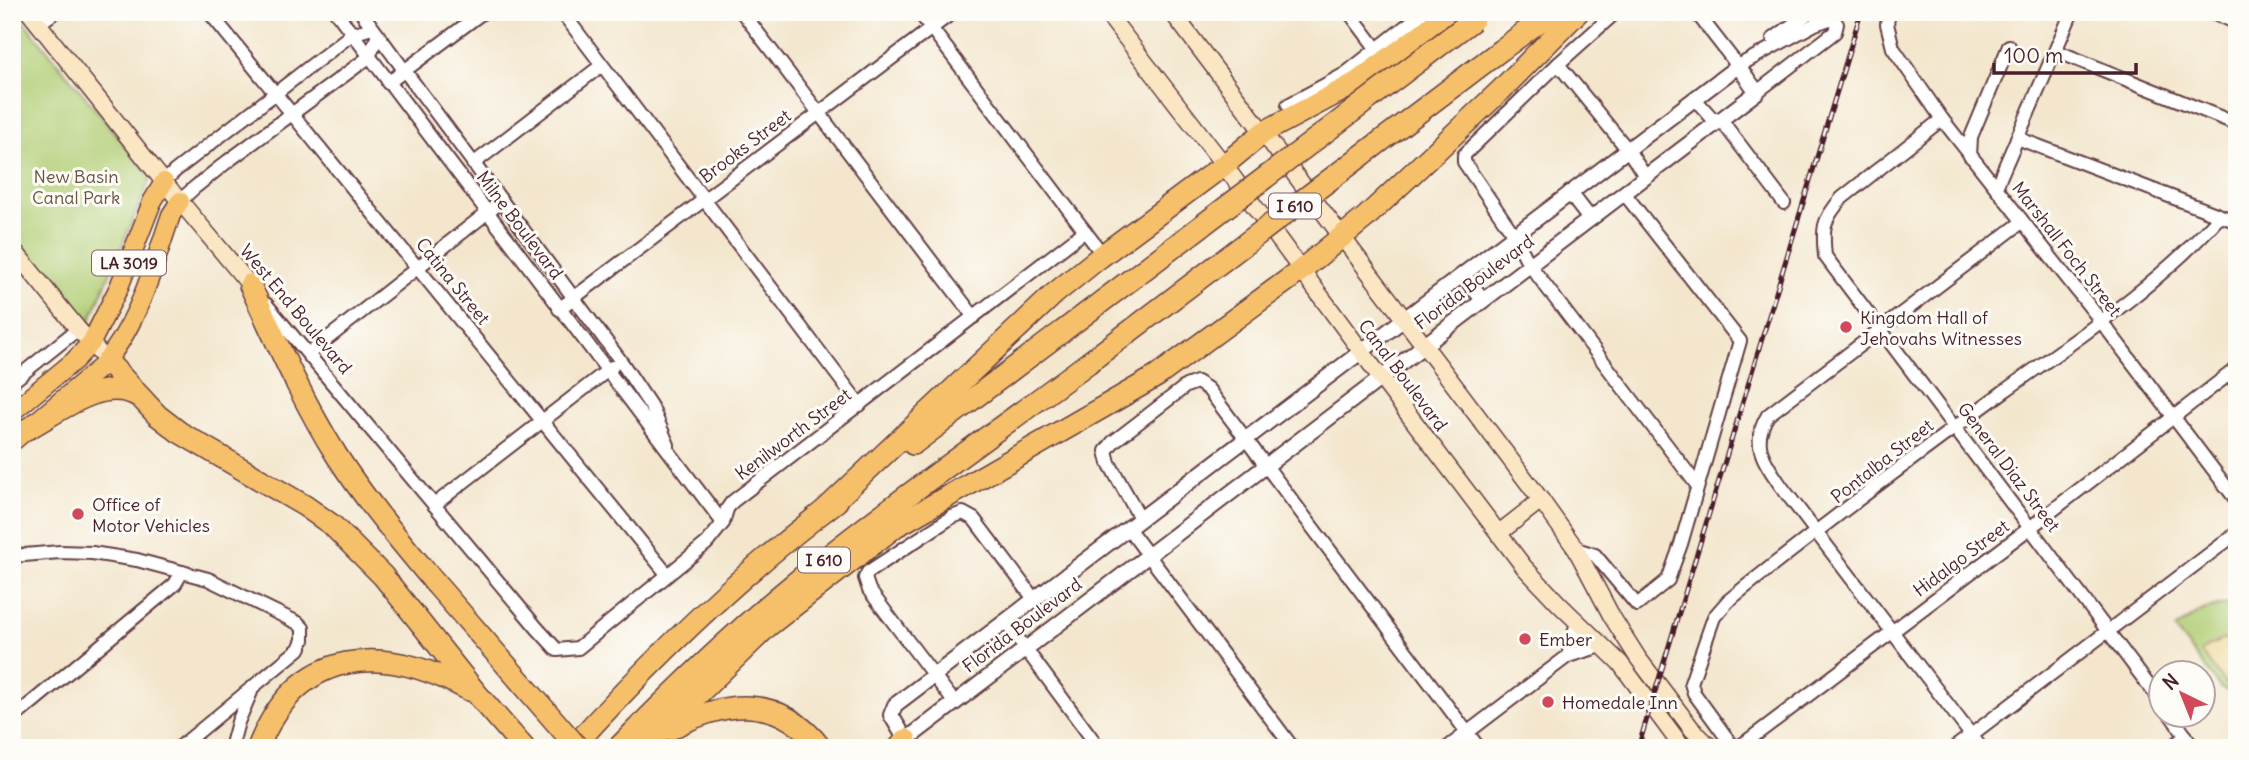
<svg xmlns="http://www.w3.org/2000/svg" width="2249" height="760" font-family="Delius,sans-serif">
<rect width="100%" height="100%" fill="#fdfcf7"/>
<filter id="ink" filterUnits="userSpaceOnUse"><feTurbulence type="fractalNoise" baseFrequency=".0143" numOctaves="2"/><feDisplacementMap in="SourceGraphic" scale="14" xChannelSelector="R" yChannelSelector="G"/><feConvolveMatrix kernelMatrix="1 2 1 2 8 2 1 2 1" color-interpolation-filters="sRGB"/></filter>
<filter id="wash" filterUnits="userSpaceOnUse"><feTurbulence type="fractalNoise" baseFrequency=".00686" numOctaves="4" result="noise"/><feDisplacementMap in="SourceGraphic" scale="28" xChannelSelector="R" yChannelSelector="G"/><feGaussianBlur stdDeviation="1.57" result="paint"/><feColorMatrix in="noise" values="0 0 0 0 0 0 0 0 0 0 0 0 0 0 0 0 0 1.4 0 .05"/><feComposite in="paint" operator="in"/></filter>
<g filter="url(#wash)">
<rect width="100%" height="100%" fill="#f3e6cd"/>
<!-- green -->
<g fill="#b1cd74" stroke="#7e7650" stroke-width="2">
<path d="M12 12H16L151 177 86 330 12 239Z"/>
<path d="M2231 603 2237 604V687L2231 692 2221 688 2175 629 2203 610Z"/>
</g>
<!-- sand -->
<path fill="#eeda9e" stroke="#9c7c64" stroke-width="2" d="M2222 640H2237V681L2232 685 2226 684 2201 652 2210 645Z"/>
</g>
<g filter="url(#ink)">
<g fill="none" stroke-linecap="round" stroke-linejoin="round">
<!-- minor casing -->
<g stroke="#633d43" stroke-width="16">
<g id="minor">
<path d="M209 12 667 574"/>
<path d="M336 12 723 523"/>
<path d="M361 12 620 360 652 408 668 445"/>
<path d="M562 12 860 405"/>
<path d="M742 12 974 317"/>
<path d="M919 12 1103 255"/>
<path d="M1349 12 1376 48"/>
<path d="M1616 12 1558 64 1464 155V162L1514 235 1529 264 1697 485"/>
<path d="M1696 12 1738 66"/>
<path d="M1889 12 1887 24 1893 48 1942 119 2101 321 2237 501"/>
<path d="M2212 12 2237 23"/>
<path d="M38 24 55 12"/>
<path d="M1773 39 1810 12"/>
<path d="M2056 51 2237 124"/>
<path d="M1558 64 1628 150 1645 176"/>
<path d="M1738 66 1815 24 1832 18 1837 24 1835 32 1757 92"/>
<path d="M388 83 483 12"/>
<path d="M1695 99 1712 118 1721 120 1784 203"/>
<path d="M1288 105 1345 74 1424 12"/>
<path d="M1942 119 1842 198C1823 220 1822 227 1825 256L2162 703"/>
<path d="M2017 138 2237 222"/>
<path d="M1970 156 1971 137 2009 46"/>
<path d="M473 164 602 65"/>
<path d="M164 182 175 171 352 34 372 28"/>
<path d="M1996 187 2072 12"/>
<path d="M180 201 194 188 228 161 369 57 378 35"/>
<path d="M266 304 537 628 557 650 578 648 707 543 723 523 727 509 732 502 1085 231"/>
<path d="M559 309 953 12"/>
<path d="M308 354 502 201"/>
<path d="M12 382 78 329"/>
<path d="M434 505 612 367"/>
<path d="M1140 518 1109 463 1106 451 1113 442 1186 386 1197 382 1208 389 1479 748"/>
<path d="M1128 528 1293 748"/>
<path d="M1576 549 1595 555 1637 605 1668 580 1681 544 1740 341 1624 193"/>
<path d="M12 556 60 552 92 553 137 560 208 579 298 623 303 628V640L299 649 179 748"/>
<path d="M1005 621 1099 748"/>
<path d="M1568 656 1577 622"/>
<path d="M954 702 869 590 865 578 868 572 952 517 963 513 974 519 1034 599"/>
<path d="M2170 714 2194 748"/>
<path d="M12 719 175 584 182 572"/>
<path d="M231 748 238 722 251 692"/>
<path d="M1447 748 1568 656 1601 646"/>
<path d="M1734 748 1694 693 1691 683 1714 617 1728 601C1817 529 1910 460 2003 392 2078 338 2159 285 2220 216"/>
<path d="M1738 748 2031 527 2237 368"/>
<path d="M1954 748 2237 533"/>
<path d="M1981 748 1781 486C1764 461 1750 444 1768 415L2022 222"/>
<path d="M2170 748 2186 736"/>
</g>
</g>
<!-- tertiary casing -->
<g stroke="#633d43" stroke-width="18">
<g id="tertiary">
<path d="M1738 66 1757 92 906 740 891 715 895 705Z"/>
<path d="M1570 193 1590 219"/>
<path d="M1463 275 1483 300"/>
</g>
</g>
<!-- secondary casing -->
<g stroke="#633d43" stroke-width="19">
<g id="secondary">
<path d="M29 12 164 182 250 285"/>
<path d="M1106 12 1224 165 1381 378 1524 567 1559 604 1620 663 1683 748"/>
<path d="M1172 12 1541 500 1576 549 1612 617 1638 658 1692 729 1711 748"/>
<path d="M12 248 78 329 107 361"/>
<path d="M1499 533 1541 500"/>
</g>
</g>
<!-- primary casing -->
<g stroke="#633d43" stroke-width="21">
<g id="primary">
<path d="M12 412 74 361 91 343 119 287 152 202 164 182"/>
<path d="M12 442 101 367C138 326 153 267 171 215L180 201"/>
</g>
</g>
<!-- motorway casing -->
<g stroke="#633d43" stroke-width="24">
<g id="motorway">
<path d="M1501 50 1552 12"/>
<path d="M250 285C277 343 303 402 337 456 366 501 401 542 435 583"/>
<path d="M107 361 157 415 179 432 305 506 332 525 383 576 477 694 524 748"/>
<path d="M29 428C60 411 103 376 138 396"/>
<path d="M913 444 1063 331"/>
<path d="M825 510 1054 294 1100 257 1224 165 1264 132 1356 83 1452 12"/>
<path d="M900 524 1157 376 1300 271 1366 217 1501 90 1578 12"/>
<path d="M670 729C726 699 779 694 821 748"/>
<path d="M258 748C298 646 383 643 469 690"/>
<path d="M572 748C653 658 740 574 837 501"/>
<path d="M618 748C673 692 729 637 790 587 886 508 989 437 1088 363"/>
<path d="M643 748 768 626 910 515"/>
<path d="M899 748 906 740"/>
</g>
</g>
<!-- minor -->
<use href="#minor" stroke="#fff" stroke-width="12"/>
<!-- tertiary -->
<use href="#tertiary" stroke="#fff" stroke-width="14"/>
<!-- secondary -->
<use href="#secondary" stroke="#fbe6c4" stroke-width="16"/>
<!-- primary -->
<use href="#primary" stroke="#f6c06b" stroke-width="18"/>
<!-- motorway -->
<use href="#motorway" stroke="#f6c06b" stroke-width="21"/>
<!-- rail casing -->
<g stroke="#4a1f2b" stroke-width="5">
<path id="rail" d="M1638 748 1861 12"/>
</g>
<!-- rail -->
<use href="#rail" stroke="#fdfcf7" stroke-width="2.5" stroke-dasharray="8" stroke-linecap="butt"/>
<!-- motorway-bridge casing -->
<g stroke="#633d43" stroke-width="24" stroke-linecap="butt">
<g id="motorway-bridge">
<path d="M1063 331 1473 20"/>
<path d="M1088 363 1501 50"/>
<path d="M435 583 578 748"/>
</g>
</g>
<!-- motorway-bridge -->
<use href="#motorway-bridge" stroke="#f6c06b" stroke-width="21"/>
</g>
</g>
<!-- markers -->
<g fill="#d1495b" stroke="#fdfcf7" stroke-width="2.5">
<circle cx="1846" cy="327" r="7"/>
<circle cx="78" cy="514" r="7"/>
<circle cx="1525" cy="639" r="7"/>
<circle cx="1548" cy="702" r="7"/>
</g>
<g text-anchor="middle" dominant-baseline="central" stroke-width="6" stroke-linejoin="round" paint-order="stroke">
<!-- shield labels -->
<g fill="#fdfcf7" stroke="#806168" stroke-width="2">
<rect x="1269" y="193.5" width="52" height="25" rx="5"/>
<rect x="92" y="250.5" width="74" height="25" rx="5"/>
<rect x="798" y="547.5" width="52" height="25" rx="5"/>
</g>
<g font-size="16" font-weight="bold" fill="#4a1f2b">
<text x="1295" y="206">I 610</text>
<text x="129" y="263">LA 3019</text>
<text x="824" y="560">I 610</text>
</g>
<!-- street labels -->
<g font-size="18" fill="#4a1f2b" stroke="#fdfcf7">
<text transform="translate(745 146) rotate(-37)">Brooks Street</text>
<text transform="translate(520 225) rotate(53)">Milne Boulevard</text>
<text transform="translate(2067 249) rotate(52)">Marshall Foch Street</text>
<text transform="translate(453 281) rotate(51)">Catina Street</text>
<text transform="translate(1474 282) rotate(-37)">Florida Boulevard</text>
<text transform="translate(296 309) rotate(50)">West End Boulevard</text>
<text transform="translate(1403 375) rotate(53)">Canal Boulevard</text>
<text transform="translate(793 434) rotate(-37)">Kenilworth Street</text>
<text transform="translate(1882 461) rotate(-38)">Pontalba Street</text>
<text transform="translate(2009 467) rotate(53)">General Diaz Street</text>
<text transform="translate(1961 558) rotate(-37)">Hidalgo Street</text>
<text transform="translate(1022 625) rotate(-37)">Florida Boulevard</text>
</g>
<!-- park labels -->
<g font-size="18" fill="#695341" stroke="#fdfcf7">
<text x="76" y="176">New Basin<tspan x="76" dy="21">Canal Park</tspan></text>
</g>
<!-- poi labels -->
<g font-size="18" fill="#4a1f2b" stroke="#fdfcf7" text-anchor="start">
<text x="1860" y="317">Kingdom Hall of<tspan x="1860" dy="21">Jehovahs Witnesses</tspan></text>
<text x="92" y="504">Office of<tspan x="92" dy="21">Motor Vehicles</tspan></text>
<text x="1539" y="639">Ember</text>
<text x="1562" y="702">Homedale Inn</text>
</g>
</g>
<!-- margin -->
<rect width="2249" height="760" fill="none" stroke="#fdfcf7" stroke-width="42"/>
<!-- north arrow -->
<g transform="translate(2182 694) rotate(317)"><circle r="33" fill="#fdfcf7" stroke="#b5a4a5" stroke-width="2"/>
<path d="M0-5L12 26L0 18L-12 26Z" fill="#d1495b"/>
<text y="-10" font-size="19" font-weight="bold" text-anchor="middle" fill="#4a1f2b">N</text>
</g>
<!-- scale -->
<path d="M1994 63v10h142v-10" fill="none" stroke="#4a1f2b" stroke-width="3.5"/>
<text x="2004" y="63" font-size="21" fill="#4a1f2b" stroke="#fdfcf7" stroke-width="5" paint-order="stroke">100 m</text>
</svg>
